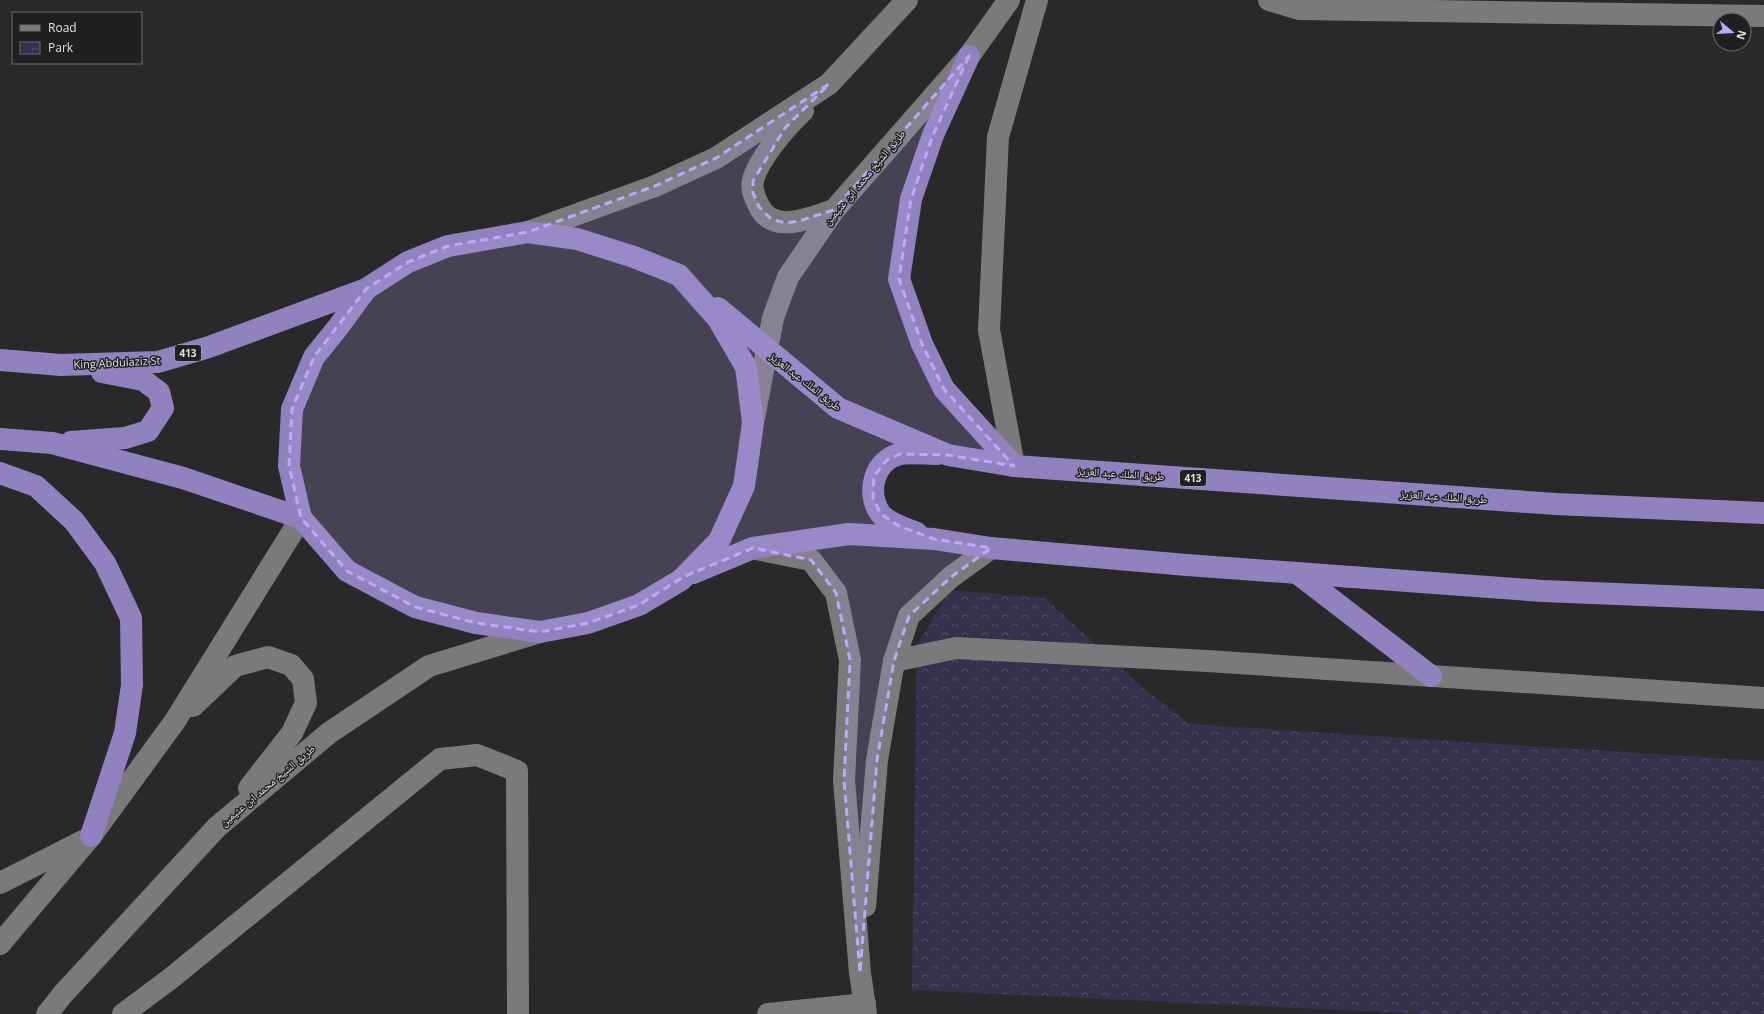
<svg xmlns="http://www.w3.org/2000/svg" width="1764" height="1014" font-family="'Open Sans','Noto Naskh Arabic',sans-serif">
<defs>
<pattern id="park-crowns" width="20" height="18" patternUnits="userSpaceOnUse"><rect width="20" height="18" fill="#36304b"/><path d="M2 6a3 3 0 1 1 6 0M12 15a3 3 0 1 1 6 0" fill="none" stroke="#534e65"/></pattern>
</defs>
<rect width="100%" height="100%" fill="#29292b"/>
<!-- park -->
<path fill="url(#park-crowns)" d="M950 590 1045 598 1141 686 1189 724 1764 761V1014H1428L912 990 917 645Z"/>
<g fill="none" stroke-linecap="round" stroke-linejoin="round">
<!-- minor -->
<g stroke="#7a797c" stroke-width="22">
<path d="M1269 0 1299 9 1764 16"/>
<path d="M803 111C786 127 759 158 753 180 751 189 754 196 758 204 772 236 809 218 834 210"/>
<path d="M528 232 655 186 716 158 829 84 907 0"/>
<path d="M754 418 773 318 788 277 834 210 969 56 1009 0"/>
<path d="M1014 466 989 330 998 137 1037 0"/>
<path d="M756 549 811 560 836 593 850 660 844 780 860 973 866 1014"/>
<path d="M894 661 956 648 1207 661 1764 698"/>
<path d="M193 706 235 666 268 657 291 665 303 679 306 703 292 733 249 788"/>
<path d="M0 883 83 841"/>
<path d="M865 906 877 760 894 661 909 616 951 577 991 548"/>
<path d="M0 944 91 836 175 721 301 518"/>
<path d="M47 1014 63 994 217 827 329 733 429 666 540 632"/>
<path d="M123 1014 170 979 440 759 477 755 517 771 518 1014"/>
<path d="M768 1014 865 1004"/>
</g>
<!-- highway -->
<g stroke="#9081bf" stroke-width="22">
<path d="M969 56 933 135 911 199 899 279 922 344 944 389 1014 466"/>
<path d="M528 232 577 239 634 257 679 275 718 319 746 367 753 423 744 486 719 541 681 580 639 605 588 623 540 632 476 623 415 607 347 571 301 518 289 466 292 409 314 357 339 326 366 289 408 262 448 246Z"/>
<path d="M718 308 838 408 948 455 1014 466 1556 504 1764 513"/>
<path d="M0 360 61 365 158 362 209 347 366 289"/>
<path d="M0 439 52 443 183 478 301 518"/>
<path d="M71 442 125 438 148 431 163 408 159 392 143 380 102 372"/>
<path d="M0 473 36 486 74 521 105 563 131 618 132 685 125 733 91 836"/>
<path d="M917 533C907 529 887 523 880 513 866 492 874 460 900 454 909 452 927 454 937 454"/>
<path d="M693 573 753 548 849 534 934 539 991 548 1187 565 1543 591 1764 600"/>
<path d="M1297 573 1431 676"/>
</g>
</g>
<!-- marked area -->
<path fill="#bbaaf6" fill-opacity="0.2" stroke="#bbaaf6" stroke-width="3" stroke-dasharray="8 5" stroke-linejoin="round" d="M969 56 933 135 911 199 899 279 922 344 944 389 1014 466 948 455 900 454 887 460 874 476 873 498 881 514 899 526 934 539 991 548 951 577 909 616 894 661 877 760 860 973 844 780 850 660 836 593 811 560 753 548 683 577 639 605 588 623 540 632 476 623 415 607 347 571 301 518 289 466 292 409 314 357 366 289 408 262 448 246 528 232 655 186 716 158 829 84 785 128 753 181V193L759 207 771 219 785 223 799 221 834 210Z"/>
<g text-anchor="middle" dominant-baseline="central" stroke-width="3" stroke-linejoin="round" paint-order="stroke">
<!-- shield labels -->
<g fill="#201f22" stroke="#a7a7a9" stroke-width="1">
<rect x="175" y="345" width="26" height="16" rx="3"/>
<rect x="1180" y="470" width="26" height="16" rx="3"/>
</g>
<g font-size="10" font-weight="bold" fill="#e1e1e3">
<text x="188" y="353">413</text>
<text x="1193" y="478">413</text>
</g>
<!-- street labels -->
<g font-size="11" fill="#e1e1e3" stroke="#201f22">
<text transform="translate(864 177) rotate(-50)">طريق الشيخ محمد ابن عثيمين</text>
<text transform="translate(117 362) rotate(-3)">King Abdulaziz St</text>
<text transform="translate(806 381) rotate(38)">طريق الملك عبد العزيز</text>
<text transform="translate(1121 473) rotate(4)">طريق الملك عبد العزيز</text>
<text transform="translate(1444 496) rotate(4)">طريق الملك عبد العزيز</text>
<text transform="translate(267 785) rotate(-40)">طريق الشيخ محمد ابن عثيمين</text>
</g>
</g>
<!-- legend -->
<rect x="12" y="12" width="130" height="52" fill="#201f22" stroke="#6d6d6f"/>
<rect x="20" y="25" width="20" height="6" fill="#7a797c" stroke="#6d6d6f"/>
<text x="48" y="32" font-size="12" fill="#e1e1e3">Road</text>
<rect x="20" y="42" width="20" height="12" fill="url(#park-crowns)" stroke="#6d6d6f"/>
<text x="48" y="52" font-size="12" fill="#e1e1e3">Park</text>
<!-- north arrow -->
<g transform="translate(1732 32) rotate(108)"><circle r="19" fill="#201f22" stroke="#6d6d6f"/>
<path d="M0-3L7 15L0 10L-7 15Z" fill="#bbaaf6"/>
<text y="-6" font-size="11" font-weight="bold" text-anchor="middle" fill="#e1e1e3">N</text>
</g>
</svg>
